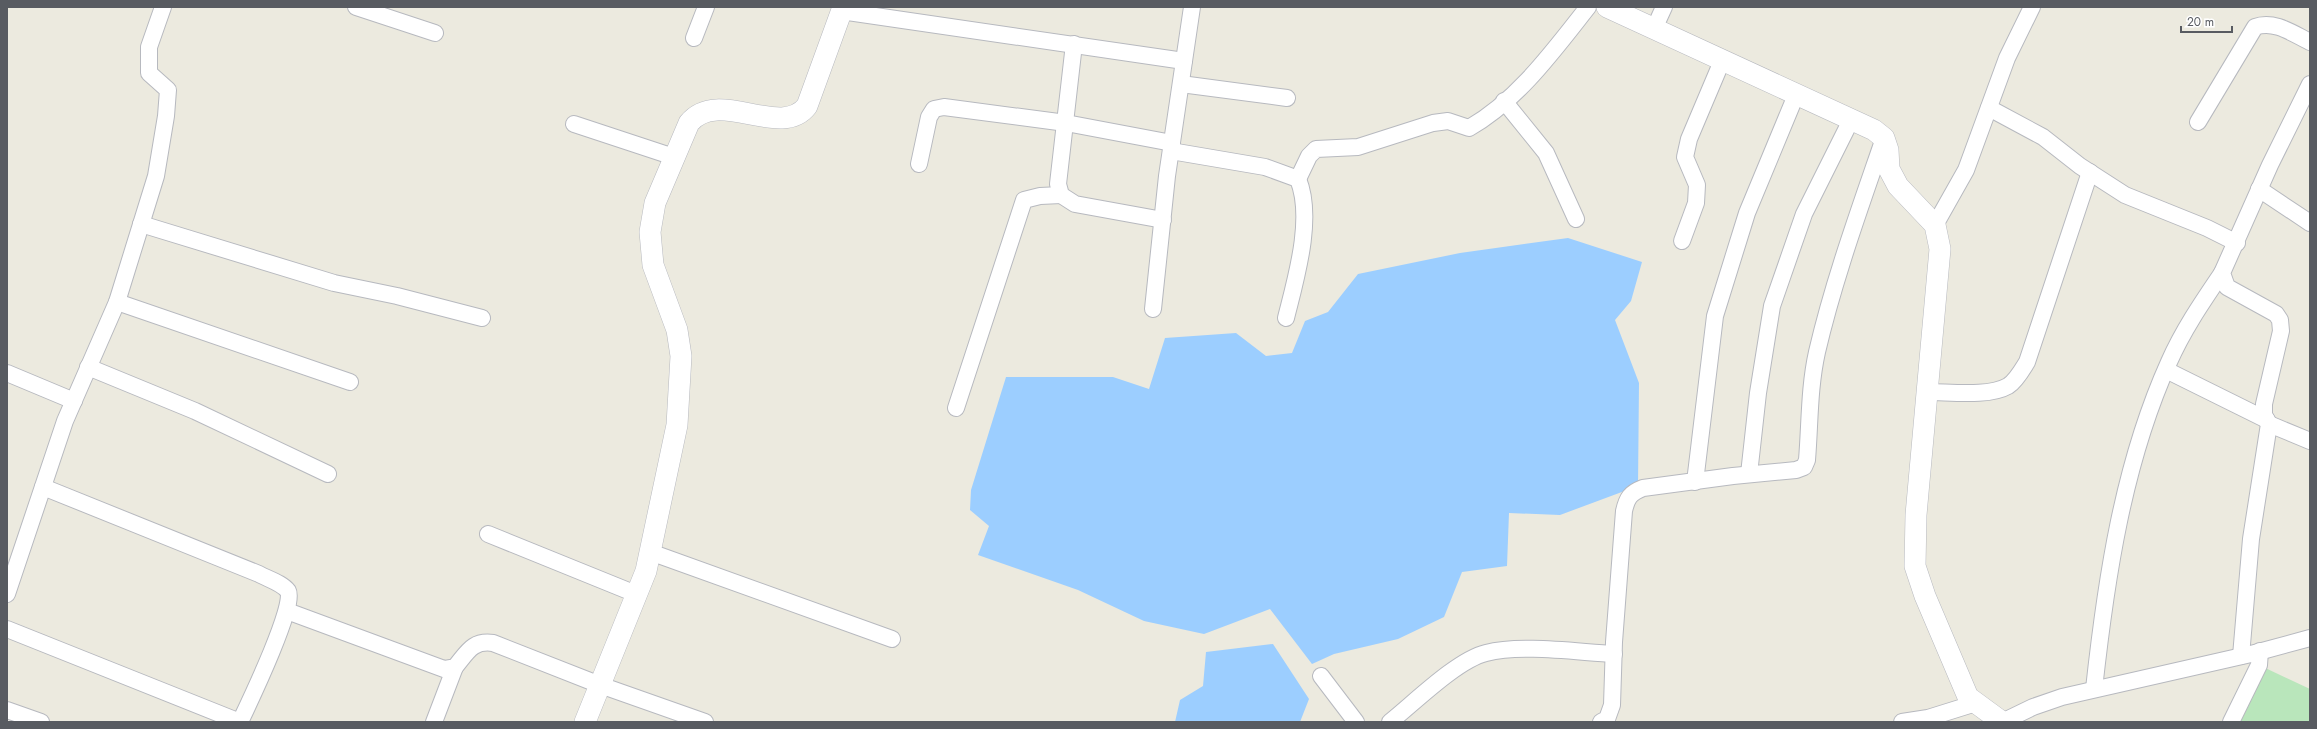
<svg xmlns="http://www.w3.org/2000/svg" width="2317" height="729" font-family="Jost,sans-serif">
<rect width="100%" height="100%" fill="#eceadf"/>
<!-- green -->
<path fill="#b9e6bb" d="M2259 665 2310 689V722H2231Z"/>
<!-- water -->
<g fill="#9cceff">
<path d="M1568 238 1642 262 1631 301 1615 320 1639 383 1638 486 1560 515 1509 513 1507 566 1462 572 1444 617 1398 639 1334 654 1312 664 1270 609 1204 634 1144 621 1078 590 978 555 989 526 970 510 971 490 1006 377H1113L1149 389 1165 338 1236 333 1266 356 1292 353 1305 321 1328 312 1358 274 1460 253Z"/>
<path d="M1273 644 1309 699 1300 722H1175L1180 700 1203 686 1206 652Z"/>
</g>
<g fill="none" stroke-linecap="round" stroke-linejoin="round">
<!-- minor casing -->
<g stroke="#b7b9bf" stroke-width="18">
<g id="minor">
<path d="M356 7 435 33"/>
<path d="M841 11 1184 61"/>
<path d="M1654 29 1664 7"/>
<path d="M694 38 706 7"/>
<path d="M1074 44 1058 184 1061 195 1075 204 1163 220"/>
<path d="M1181 84 1287 98"/>
<path d="M2310 84 2270 165 2222 273 2227 287 2276 314 2280 320 2281 331 2264 404V415L2269 424 2310 441"/>
<path d="M1504 101 1546 153 1576 219"/>
<path d="M1989 108 2043 137 2080 166 2125 195 2207 228 2237 243"/>
<path d="M2198 122 2255 27C2274 20 2292 33 2310 42"/>
<path d="M574 124 674 157"/>
<path d="M1171 151 1265 167 1298 179C1314 218 1296 278 1286 318"/>
<path d="M919 164 929 117 934 109 944 107 1066 123 1172 143"/>
<path d="M1298 179 1309 156 1316 149 1358 147 1433 123 1448 121 1469 128C1518 100 1554 50 1588 7"/>
<path d="M2259 189 2310 223"/>
<path d="M141 224 334 283 397 296 482 318"/>
<path d="M1935 225 1966 170 2007 58 2032 7"/>
<path d="M1682 241 1696 203 1697 185 1685 157 1689 139 1722 61"/>
<path d="M117 302 350 382"/>
<path d="M1153 309 1167 176 1192 7"/>
<path d="M88 367 195 411 328 474"/>
<path d="M2166 370 2267 420"/>
<path d="M7 373 74 401"/>
<path d="M1928 392C1950 392 1989 397 2008 386 2016 381 2022 370 2027 362L2090 172"/>
<path d="M956 408 1024 200 1040 196 1061 195"/>
<path d="M1749 474 1758 393 1772 306 1804 214 1851 120"/>
<path d="M1695 482 1715 316 1747 213 1796 95"/>
<path d="M488 534 636 594"/>
<path d="M650 552 892 639"/>
<path d="M7 594 65 421 117 302 156 176 166 116 168 90 149 73V47L163 7"/>
<path d="M287 611 444 669 455 667C467 653 472 640 493 643L600 685 705 722"/>
<path d="M7 629 240 722C249 703 296 605 288 591 282 583 268 579 259 574L43 487"/>
<path d="M2241 656 2251 539 2269 424"/>
<path d="M1321 676 1356 722"/>
<path d="M2094 689C2106 579 2123 464 2169 362 2183 330 2203 301 2222 273"/>
<path d="M7 710 41 722"/>
<path d="M434 722 455 667"/>
<path d="M1390 722C1414 703 1457 660 1486 653 1521 644 1576 652 1614 654"/>
<path d="M1601 722 1607 719 1612 705 1614 642 1624 511C1627 498 1630 493 1643 488L1733 476 1796 470 1804 467 1807 460C1810 423 1809 388 1817 352 1834 279 1860 208 1884 138"/>
<path d="M1902 722 1928 718 1976 703"/>
<path d="M2002 722 2033 707 2062 697 2251 654 2310 638"/>
<path d="M2231 722 2259 665 2260 651"/>
</g>
</g>
<!-- tertiary casing -->
<g stroke="#b7b9bf" stroke-width="22">
<g id="tertiary">
<path d="M1607 7 1874 130 1884 138 1888 150 1889 169 1898 186 1935 225 1940 249 1916 515 1915 566 1925 596 1968 697 2002 722"/>
<path d="M585 722 646 571 677 425 681 356 677 330 653 265 650 232 655 203 689 123C718 87 781 140 807 106L843 7"/>
</g>
</g>
<!-- minor -->
<use href="#minor" stroke="#fff" stroke-width="16"/>
<!-- tertiary -->
<use href="#tertiary" stroke="#fff" stroke-width="21"/>
</g>
<!-- border -->
<rect width="2317" height="729" fill="none" stroke="#585b61" stroke-width="16"/>
<!-- scale -->
<path d="M2181 26v6h51v-6" fill="none" stroke="#585b61" stroke-width="2"/>
<text x="2187" y="26" font-size="12" fill="#585b61" stroke="#ffffff" stroke-width="3" paint-order="stroke">20 m</text>
</svg>
